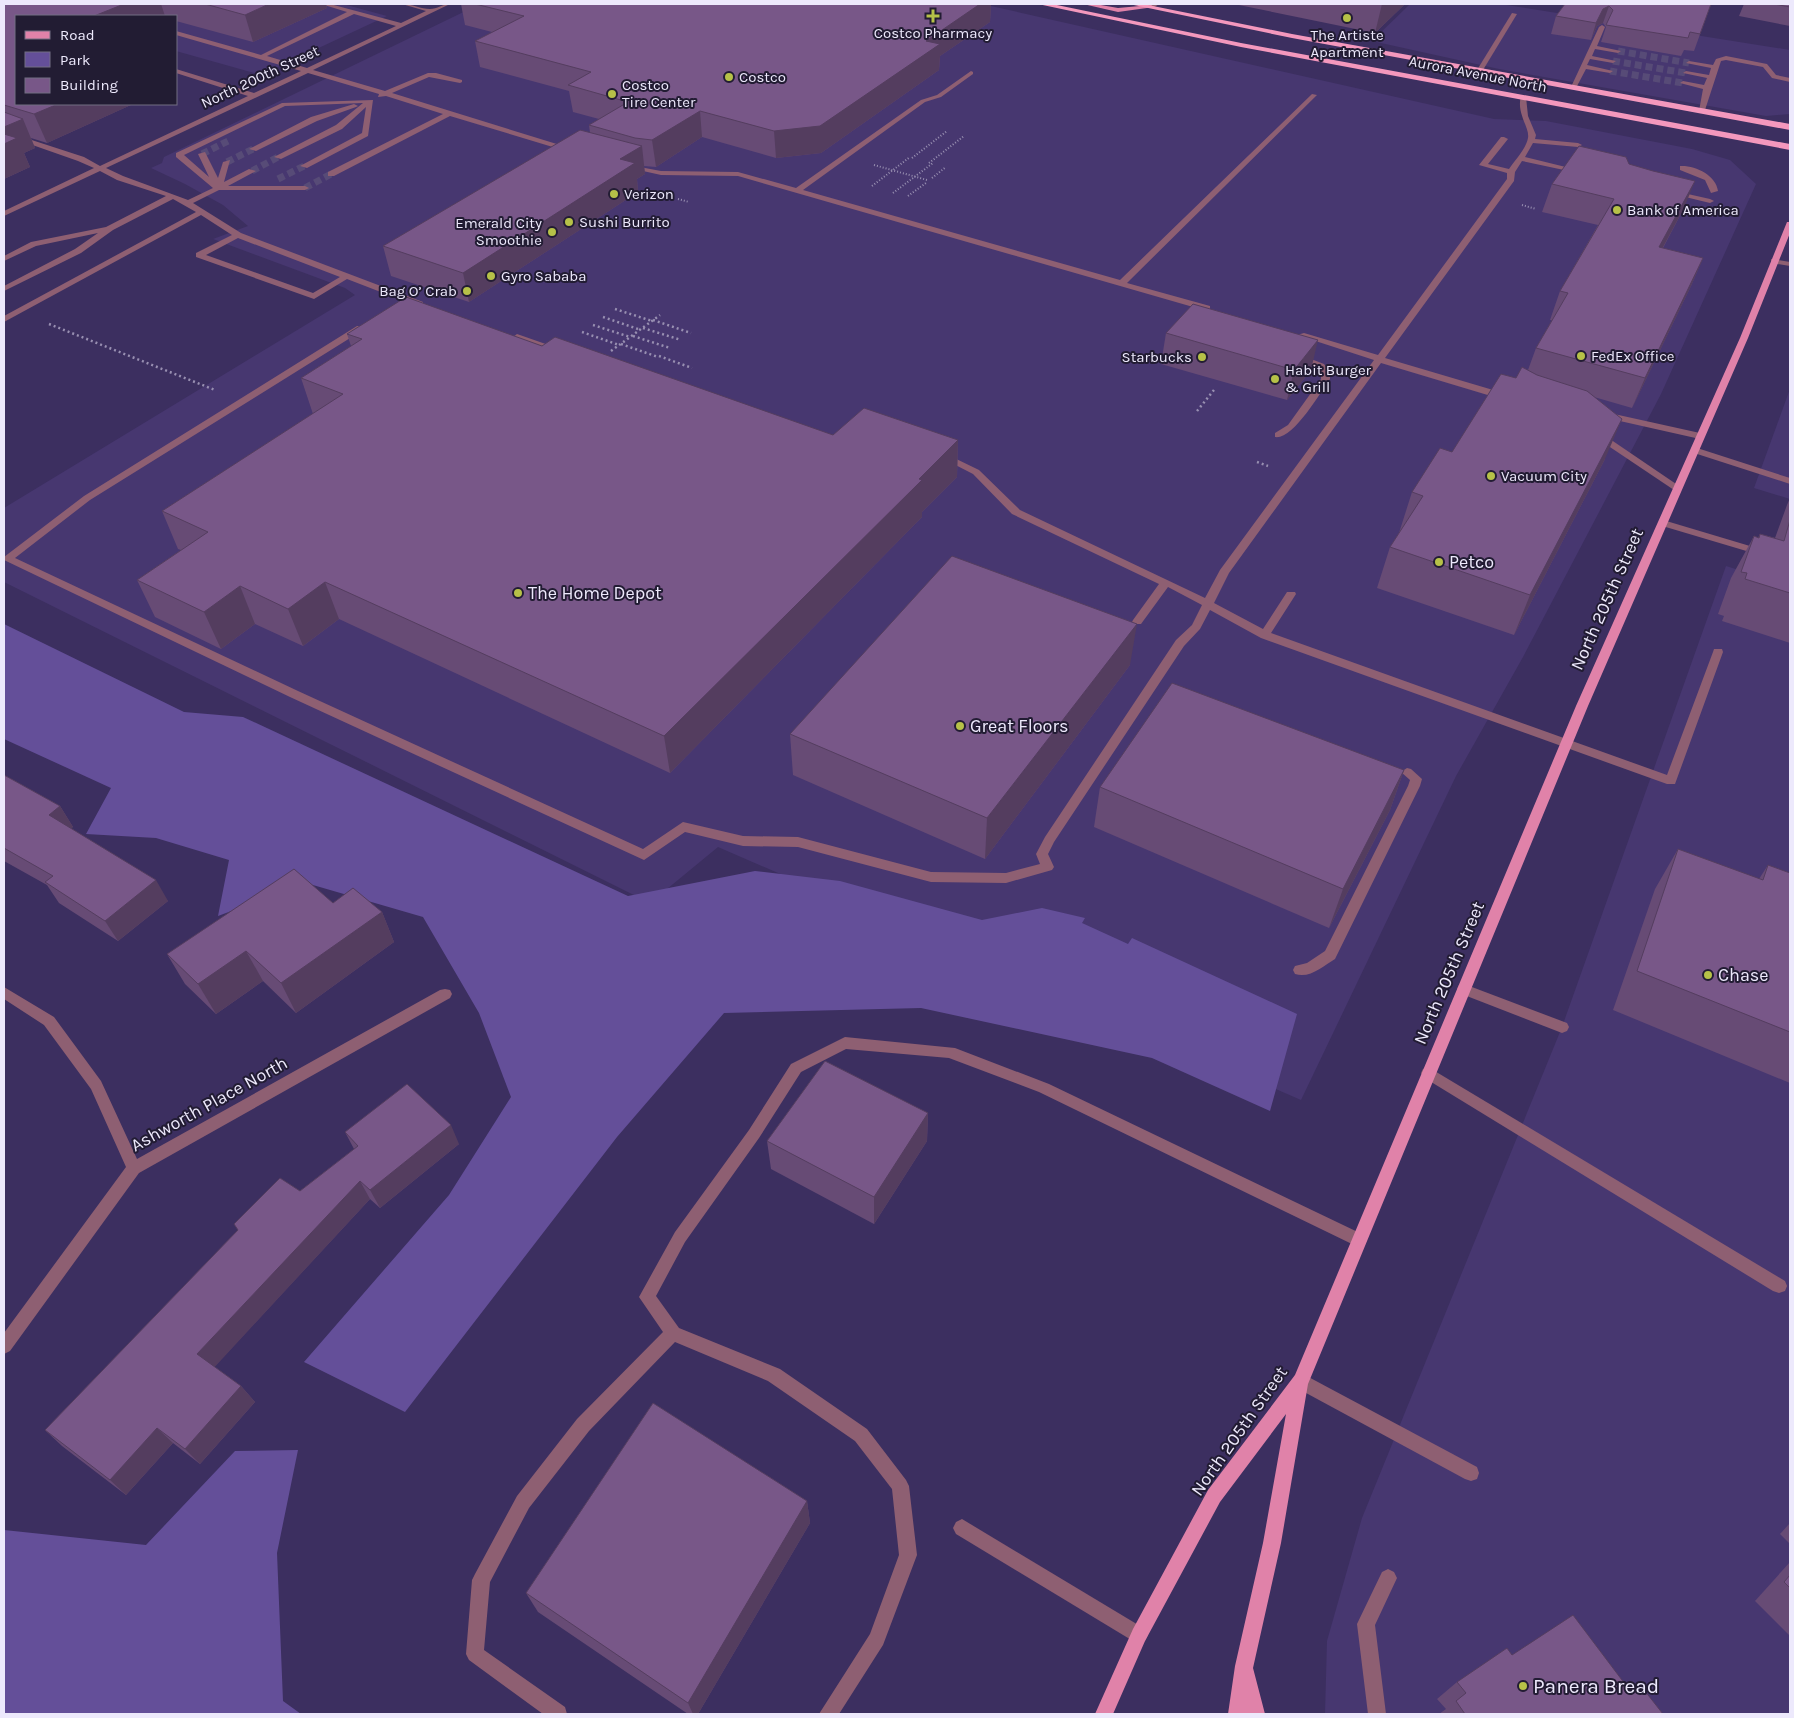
<svg xmlns="http://www.w3.org/2000/svg" width="1794" height="1718" font-family="Karla,sans-serif">
<rect width="100%" height="100%" fill="#3c2f60"/>
<!-- built -->
<g fill="#473770">
<path d="M105 4H343L387 16 261 75 176 51V16H72Z"/>
<path d="M480 4H982L1494 119 1546 121 1692 149 1730 160 1756 184 1661 394 1523 657 1456 776 1301 1100 718 847 650 903 4 582V508L355 295 345 288 213 239 248 226 223 205 185 184 151 168 162 163 164 157Z"/>
<path d="M1410 4H1500L1790 50V114L1766 116 1499 69 1372 41Z"/>
<path d="M1790 389V499L1754 488Z"/>
<path d="M1726 566 1790 586V1714H1325L1327 1641 1362 1518 1562 1027Z"/>
</g>
<!-- green -->
<g fill="#644f99">
<path d="M4 624 184 712 243 717 628 896 755 871 840 881 982 920 1042 908 1085 918 1082 923 1128 944 1132 938 1297 1014 1270 1111 1152 1058 921 1008 724 1013 617 1137 405 1412 304 1362 449 1195 511 1097 479 1013 423 917 306 883 218 916 229 860 156 838 86 834 111 788 4 739Z"/>
<path d="M298 1450 277 1553 283 1701 301 1714H4V1530L146 1545 235 1451Z"/>
</g>
<g fill="none" stroke-linecap="round" stroke-linejoin="round">
<!-- minor-tunnel -->
<g stroke="#574b77" stroke-width="7" stroke-dasharray="7 4" stroke-linecap="butt">
<path d="M1618 51 1689 63"/>
<path d="M1613 61 1686 73"/>
<path d="M1610 71 1683 83"/>
<path d="M202 154 228 141"/>
<path d="M227 162 253 149"/>
<path d="M252 171 278 157"/>
<path d="M278 179 304 166"/>
<path d="M305 188 331 174"/>
</g>
<!-- path-far1 -->
<g stroke="#988fb1" stroke-width="2" stroke-dasharray="1 2" stroke-linecap="butt">
<path d="M912 158 947 131"/>
<path d="M929 163 964 136"/>
<path d="M874 165 927 180"/>
<path d="M932 178 946 167"/>
<path d="M872 186 910 157"/>
<path d="M893 193 933 163"/>
<path d="M908 196 926 183"/>
<path d="M678 199 689 202"/>
<path d="M1522 205 1536 209"/>
</g>
<!-- path -->
<g stroke="#988fb1" stroke-width="2.5" stroke-dasharray="2 3" stroke-linecap="butt">
<path d="M615 309 652 321"/>
<path d="M603 317 641 330"/>
<path d="M653 320 691 333"/>
<path d="M49 324 215 390"/>
<path d="M593 325 630 337"/>
<path d="M643 328 681 340"/>
<path d="M582 332 619 345"/>
<path d="M633 336 670 348"/>
<path d="M621 344 658 357"/>
<path d="M611 351 660 315"/>
<path d="M659 356 692 368"/>
<path d="M1197 411 1214 390"/>
<path d="M1257 462 1268 466"/>
</g>
<!-- minor -->
<g fill="#8e5f72" fill-rule="evenodd">
<path d="M321 4H330L401 23 426 11 402 4C412 4 421 9 430 9 437 9 443 4 450 4L313 70 385 91 428 73H436L462 80V82L460 83 429 77 392 93 573 149 566 151 450 116 334 176H328V172L443 114 386 96 378 97 379 94 308 73 106 168 123 176 188 200 213 188 176 157V153L282 103 373 100 368 136 307 168 300 166 362 133 366 107 342 129 281 159 274 157 336 125 363 103 285 106 184 155 209 177 198 154 205 152 218 178 223 162 230 160 224 182 249 169 256 171 228 186H305L309 188 305 190H219L193 203 241 233 423 302V306H417L347 279 314 299 196 257V253L232 235 201 215 4 322V316L196 212 173 199 113 230 81 253 4 291V286L75 249 98 233 36 246 4 261V256L31 242 106 227 166 196 117 180 100 171 4 216V211L94 168 78 161 4 135V131L84 157 100 166 248 96 176 73V69L254 93 301 71 176 35V31L261 55 347 12ZM354 14 396 26 307 68 267 56ZM238 238 340 277 313 293 206 255Z"/>
<path d="M1152 4H1159L1153 8H1149V6Z"/>
<path d="M1512 13 1517 14 1483 70 1478 71 1477 70Z"/>
<path d="M1602 25 1605 27 1597 46 1621 51 1618 53 1595 49 1592 56 1616 61 1613 63 1590 59 1587 65 1613 71 1610 73 1586 69 1576 88H1572L1571 87 1599 27Z"/>
<path d="M1726 56 1767 64 1776 75 1790 78V82L1772 78 1763 67 1726 60 1721 61 1705 110 1699 111 1703 89 1680 83 1683 81 1704 85 1707 78 1683 73 1686 71 1709 75 1711 68 1686 63 1689 61 1713 65 1716 59Z"/>
<path d="M971 71 973 72V74L941 97 925 102 803 190 1120 280 1312 94 1317 95 1127 283 1210 306V310L1207 311 738 176 661 175 625 167 629 165 661 171 738 172 796 188 921 100 937 95Z"/>
<path d="M1521 96 1526 97 1528 116 1536 135 1535 139 1578 143 1582 145 1578 147 1533 143 1525 157 1582 171 1578 173 1522 161 1515 172 1514 181 1385 358 1510 395 1505 398 1491 396 1381 363 1229 573 1214 603 1263 629 1287 592H1295L1296 594 1271 633 1667 775 1713 652 1714 649H1722L1723 652 1675 784H1667L1261 638 1210 610 1200 629 1184 646 1054 842 1048 854 1054 867 1052 870 1006 883 931 882 798 847 743 846 685 832 644 860 290 697 4 560V557L84 496 357 326H363V330L90 500 15 558 298 691 643 849 683 822 743 836 798 837 931 872 1006 873 1040 864 1036 854 1045 837 1176 640 1192 625 1202 605 1168 587 1141 624H1133L1132 622 1133 620 1159 584 1012 514 973 474 938 456 940 454H946L979 470 1020 510 1205 598 1220 570 1374 360 1297 335 1304 333 1378 355 1507 179V173L1479 165 1501 137H1504L1508 139 1488 164 1509 169C1515 160 1526 149 1528 138 1530 128 1516 113 1521 96Z"/>
<path d="M354 104 358 106 356 107 317 121 256 151 249 149 311 117Z"/>
<path d="M1680 166C1695 165 1716 175 1718 191L1711 193 1705 180 1680 170Z"/>
<path d="M1670 190 1710 199 1714 201 1710 203 1673 194H1670Z"/>
<path d="M1771 259 1790 262V266L1771 263Z"/>
<path d="M517 334 560 349 561 351 560 353H554L514 339 513 337Z"/>
<path d="M1298 354 1324 364 1330 372V379C1320 393 1293 440 1275 437V433L1288 425 1321 379V372L1318 368 1295 359V355Z"/>
<path d="M1605 412 1700 433 1705 436 1700 439 1602 417 1600 415Z"/>
<path d="M1598 432 1601 433 1682 488 1677 491 1674 490 1595 437 1593 435Z"/>
<path d="M1694 447 1790 478V484L1691 452V448Z"/>
<path d="M1663 520 1790 558V564L1659 525V521Z"/>
<path d="M1407 768 1411 769 1422 779 1420 786 1335 959C1323 966 1310 979 1295 974L1293 970 1295 966 1307 963 1325 951 1408 786 1410 780 1401 772Z"/>
<path d="M1464 984 1567 1023 1569 1027 1567 1031 1562 1033 1459 993 1457 989 1459 985Z"/>
<path d="M4 987 54 1017 101 1081 137 1159 440 990 445 989 450 990 452 994 450 998 139 1173 10 1351 4 1354V1333L126 1167 91 1089 44 1025 4 999Z"/>
<path d="M845 1037 955 1048 1049 1084 1364 1235 1367 1240 1364 1245 1359 1247 1354 1245 1039 1092 949 1058 846 1049 801 1072 759 1138 685 1242 656 1296 679 1328 780 1369 867 1429 906 1480 909 1486 917 1555 883 1645 839 1714H819L870 1634 899 1555 892 1489 855 1441 768 1381 675 1342 589 1431 529 1508 490 1582 484 1650 565 1707 567 1714H543L469 1660 466 1654 472 1580 475 1574 517 1496 577 1419 663 1332 639 1297 675 1232 749 1130 791 1064Z"/>
<path d="M1428 1067 1785 1281 1787 1286 1785 1291 1779 1293 1773 1291 1423 1077 1421 1073 1423 1069Z"/>
<path d="M1301 1373 1477 1467 1479 1473 1477 1479 1471 1481 1465 1479 1295 1387 1293 1381 1295 1375Z"/>
<path d="M962 1519 1145 1629 1148 1635 1145 1641 1139 1644 1133 1641 956 1534 953 1528 956 1522Z"/>
<path d="M1388 1569 1394 1572 1397 1578 1375 1625 1386 1714H1368L1357 1624 1382 1572Z"/>
</g>
<!-- major -->
<g fill="#e082a9" fill-rule="evenodd">
<path d="M1083 4H1095L1118 8 1151 5 1154 7 1118 12Z"/>
<path d="M1787 222H1790V233L1748 338 1588 706 1308 1384 1281 1543 1253 1668 1265 1714H1228L1235 1666 1263 1543 1286 1414 1220 1502 1145 1641 1113 1714H1095L1133 1629 1208 1490 1295 1375 1576 706 1740 338Z"/>
</g>
<!-- highway -->
<g fill="#f498bd" fill-rule="evenodd">
<path d="M1038 4H1052L1241 43 1790 144V150L1241 47Z"/>
<path d="M1129 4H1143L1292 34 1790 124V130L1292 38Z"/>
</g>
</g>
<!-- wall -->
<g fill="#674b75">
<path d="M4 4H326L327 8 253 42 176 21V16H16V104H133L47 143 31 138 35 148 24 153 30 167 4 179Z"/>
<path d="M461 4H991L990 22 940 56 939 70 821 153 776 158 702 137 656 167 644 166 645 174 637 179 638 192 469 302 391 276 383 246 590 133 589 125 599 119 573 112 569 91 480 67 475 41 492 32 465 25Z"/>
<path d="M1234 4H1405L1375 33Z"/>
<path d="M1565 4H1711L1694 51 1684 50 1681 56 1601 42 1606 27 1603 23 1597 26 1591 40 1551 34 1556 16Z"/>
<path d="M1744 4H1790V26L1739 16Z"/>
<path d="M1629 164 1684 208 1663 248 1703 258 1691 286 1632 408 1594 397 1605 459 1514 635 1377 588 1390 547 1399 533 1412 492 1452 452 1516 378 1528 370 1536 348 1552 320H1550L1560 291 1598 225 1542 212 1552 184Z"/>
<path d="M1166 333 1311 370 1287 400 1161 364Z"/>
<path d="M347 334 542 346 833 435 958 440 957 477 922 512V517L670 773 339 619 303 646 255 624 221 649 155 617 137 580 181 550 178 549 162 511 313 414 301 378 351 346Z"/>
<path d="M1790 498V643L1722 621 1724 616 1718 614 1731 578 1754 536 1758 538 1760 534 1775 538 1787 505Z"/>
<path d="M1130 665 985 859 793 775 790 734Z"/>
<path d="M1404 770 1390 810 1329 928 1094 827 1100 787Z"/>
<path d="M4 775 60 806 73 827 71 828 168 901 118 941 59 903 47 885 4 861Z"/>
<path d="M1678 849 1759 879 1768 865 1790 873V1083L1613 1010 1655 889Z"/>
<path d="M333 903 382 912 394 942 296 1013 263 981 216 1014 185 984 167 954Z"/>
<path d="M928 1113 927 1141 874 1224 771 1169 767 1141Z"/>
<path d="M345 1132 459 1144 380 1208 370 1199 214 1367 241 1386 255 1402 200 1464 173 1443 126 1495 62 1446 45 1430 238 1230 300 1191 354 1149Z"/>
<path d="M807 1501 810 1523 698 1714H688L538 1612 526 1593Z"/>
<path d="M1790 1523V1544L1780 1534Z"/>
<path d="M1790 1562V1636L1755 1601Z"/>
<path d="M1512 1655 1631 1692 1663 1714H1439L1446 1709 1437 1699 1457 1682Z"/>
</g>
<!-- shaded-wall -->
<g fill="#543d5f">
<path d="M124 4H161L165 16H94Z"/>
<path d="M269 4H326L327 8 253 42 245 15Z"/>
<path d="M980 4H991L990 22 940 56 939 70 821 153 776 158 774 131 926 41Z"/>
<path d="M1382 4H1405L1375 33Z"/>
<path d="M1609 6 1603 23 1597 26 1591 40 1596 23 1603 9Z"/>
<path d="M58 104H133L47 143 34 114Z"/>
<path d="M700 111 702 137 656 167 652 140Z"/>
<path d="M23 119 35 148 24 153 30 167 4 179V127Z"/>
<path d="M642 146 645 174 637 179 638 192 469 302 463 273 620 159Z"/>
<path d="M1695 181 1684 208 1648 275 1659 247Z"/>
<path d="M1703 258 1691 286 1632 408 1645 378Z"/>
<path d="M1318 340 1311 370 1287 400 1294 370Z"/>
<path d="M1622 419 1605 459 1514 635 1530 595Z"/>
<path d="M958 440 957 477 922 512V517L670 773 664 736 919 479Z"/>
<path d="M325 582 339 619 303 646 288 609Z"/>
<path d="M240 586 255 624 221 649 204 612Z"/>
<path d="M1137 624 1130 665 985 859 987 818Z"/>
<path d="M1404 770 1390 810 1329 928 1343 889Z"/>
<path d="M60 806 73 827 62 836 49 815Z"/>
<path d="M156 880 168 901 118 941 105 921Z"/>
<path d="M382 912 394 942 296 1013 281 983Z"/>
<path d="M246 951 263 981 216 1014 198 984Z"/>
<path d="M928 1113 927 1141 874 1224V1197Z"/>
<path d="M451 1125 459 1144 380 1208 370 1190Z"/>
<path d="M360 1181 370 1199 211 1371 197 1354Z"/>
<path d="M241 1386 255 1402 200 1464 185 1449Z"/>
<path d="M157 1428 173 1443 126 1495 110 1480Z"/>
<path d="M807 1501 810 1523 698 1714H693L688 1703Z"/>
</g>
<!-- building -->
<g fill="#785788" stroke="#543d5f">
<path d="M4 4H124L94 16H16V104H58L34 114 4 105Z"/>
<path d="M205 4H269L245 15Z"/>
<path d="M475 4H980L926 41 940 44 820 126 774 131 700 111 652 140 635 138 589 125 628 102 568 85 591 72 475 41 524 16Z"/>
<path d="M1565 4H1711L1700 34 1690 32 1688 38 1606 25 1613 10 1609 6 1603 9 1596 23 1556 16Z"/>
<path d="M1774 4H1790V7Z"/>
<path d="M4 112 23 119 4 127Z"/>
<path d="M580 130 642 146 620 159 635 163 463 273 383 246Z"/>
<path d="M4 134 17 138 4 144Z"/>
<path d="M1579 146 1626 157 1629 164 1653 171 1695 181 1659 247 1703 258 1645 378 1536 348 1568 293 1560 291 1614 199 1552 184Z"/>
<path d="M406 297 542 346 555 337 833 435 864 408 958 440 919 479 922 480 664 736 325 582 288 609 240 586 204 612 137 580 208 532 162 511 343 394 301 378 362 339 347 334Z"/>
<path d="M1193 304 1318 340 1294 370 1166 333Z"/>
<path d="M1522 367 1537 375 1587 391 1622 419 1530 595 1390 547 1423 496 1412 492 1440 448 1452 452 1501 374 1516 378Z"/>
<path d="M1790 520V593L1745 579 1747 573 1741 572 1754 536 1759 538 1760 534 1784 541Z"/>
<path d="M952 556 1137 624 987 818 790 734Z"/>
<path d="M1172 683 1404 770 1343 889 1100 787Z"/>
<path d="M4 775 60 806 49 815 156 880 105 921 45 882 53 876 4 848Z"/>
<path d="M1678 849 1763 880 1768 865 1790 873V1032L1637 971Z"/>
<path d="M294 869 333 903 353 888 382 912 281 983 246 951 198 984 167 954Z"/>
<path d="M825 1061 928 1113 874 1197 767 1141Z"/>
<path d="M407 1084 451 1125 370 1190 360 1181 197 1354 241 1386 185 1449 157 1428 110 1480 45 1430 238 1230 234 1224 280 1178 300 1191 358 1146 345 1132Z"/>
<path d="M653 1403 807 1501 688 1703 526 1593Z"/>
<path d="M1790 1575V1588L1784 1582Z"/>
<path d="M1573 1615 1631 1692 1641 1686 1663 1714H1465L1456 1701 1466 1693 1457 1682 1507 1648 1512 1655Z"/>
</g>
<!-- markers -->
<g fill="#b6c148" stroke="#221c33" stroke-width="2">
<path d="M930.5 8.5h5v5h5v5h-5v5h-5v-5h-5v-5h5z"/>
<circle cx="1347" cy="18" r="5"/>
<circle cx="729" cy="77" r="5"/>
<circle cx="612" cy="94" r="5"/>
<circle cx="614" cy="194" r="5"/>
<circle cx="1617" cy="210" r="5"/>
<circle cx="569" cy="222" r="5"/>
<circle cx="552" cy="232" r="5"/>
<circle cx="491" cy="276" r="5"/>
<circle cx="467" cy="291" r="5"/>
<circle cx="1581" cy="356" r="5"/>
<circle cx="1202" cy="357" r="5"/>
<circle cx="1275" cy="379" r="5"/>
<circle cx="1491" cy="476" r="5"/>
<circle cx="1439" cy="562" r="5"/>
<circle cx="518" cy="593" r="5"/>
<circle cx="960" cy="726" r="5"/>
<circle cx="1708" cy="975" r="5"/>
<circle cx="1523" cy="1686" r="5"/>
</g>
<g text-anchor="middle" dominant-baseline="central" stroke-width="4" stroke-linejoin="round" paint-order="stroke">
<!-- far-poi labels -->
<g font-size="15" fill="#ede9fc" stroke="#221c33" text-anchor="start">
<text x="933" y="33" text-anchor="middle">Costco Pharmacy</text>
<text x="1347" y="35" text-anchor="middle">The Artiste<tspan x="1347" dy="17">Apartment</tspan></text>
<text x="739" y="77">Costco</text>
<text x="622" y="85">Costco<tspan x="622" dy="17">Tire Center</tspan></text>
<text x="624" y="194">Verizon</text>
<text x="1627" y="210">Bank of America</text>
<text x="579" y="222">Sushi Burrito</text>
<text x="542" y="223" text-anchor="end">Emerald City<tspan x="542" dy="17">Smoothie</tspan></text>
<text x="501" y="276">Gyro Sababa</text>
<text x="457" y="291" text-anchor="end">Bag O’ Crab</text>
<text x="1591" y="356">FedEx Office</text>
<text x="1192" y="357" text-anchor="end">Starbucks</text>
<text x="1285" y="370">Habit Burger<tspan x="1285" dy="17">&amp; Grill</tspan></text>
<text x="1501" y="476">Vacuum City</text>
</g>
<!-- far-street labels -->
<g font-size="15" fill="#ede9fc" stroke="#221c33">
<text transform="translate(1478 74) rotate(11)">Aurora Avenue North</text>
<text transform="translate(260 77) rotate(-25)">North 200th Street</text>
</g>
<!-- poi labels -->
<g font-size="18" fill="#ede9fc" stroke="#221c33" text-anchor="start">
<text x="1449" y="562">Petco</text>
<text x="528" y="593">The Home Depot</text>
<text x="970" y="726">Great Floors</text>
<text x="1718" y="975">Chase</text>
</g>
<!-- street labels -->
<g font-size="18" fill="#ede9fc" stroke="#221c33">
<text transform="translate(1607 599) rotate(-66)">North 205th Street</text>
<text transform="translate(1449 973) rotate(-67)">North 205th Street</text>
<text transform="translate(209 1104) rotate(-29)">Ashworth Place North</text>
<text transform="translate(1239 1431) rotate(-55)">North 205th Street</text>
</g>
<!-- near-poi labels -->
<g font-size="21" fill="#ede9fc" stroke="#221c33" text-anchor="start">
<text x="1533" y="1686">Panera Bread</text>
</g>
</g>
<!-- border -->
<rect width="1794" height="1718" fill="none" stroke="#ede9fc" stroke-width="10"/>
<!-- legend -->
<rect x="15" y="15" width="162" height="90" fill="#221c33" stroke="#736e83"/>
<rect x="25" y="31" width="25" height="8" fill="#e082a9" stroke="#736e83"/>
<text x="60" y="40" font-size="15" fill="#ede9fc">Road</text>
<rect x="25" y="52" width="25" height="15" fill="#644f99" stroke="#736e83"/>
<text x="60" y="65" font-size="15" fill="#ede9fc">Park</text>
<rect x="25" y="78" width="25" height="15" fill="#785788" stroke="#736e83"/>
<text x="60" y="90" font-size="15" fill="#ede9fc">Building</text>
</svg>
